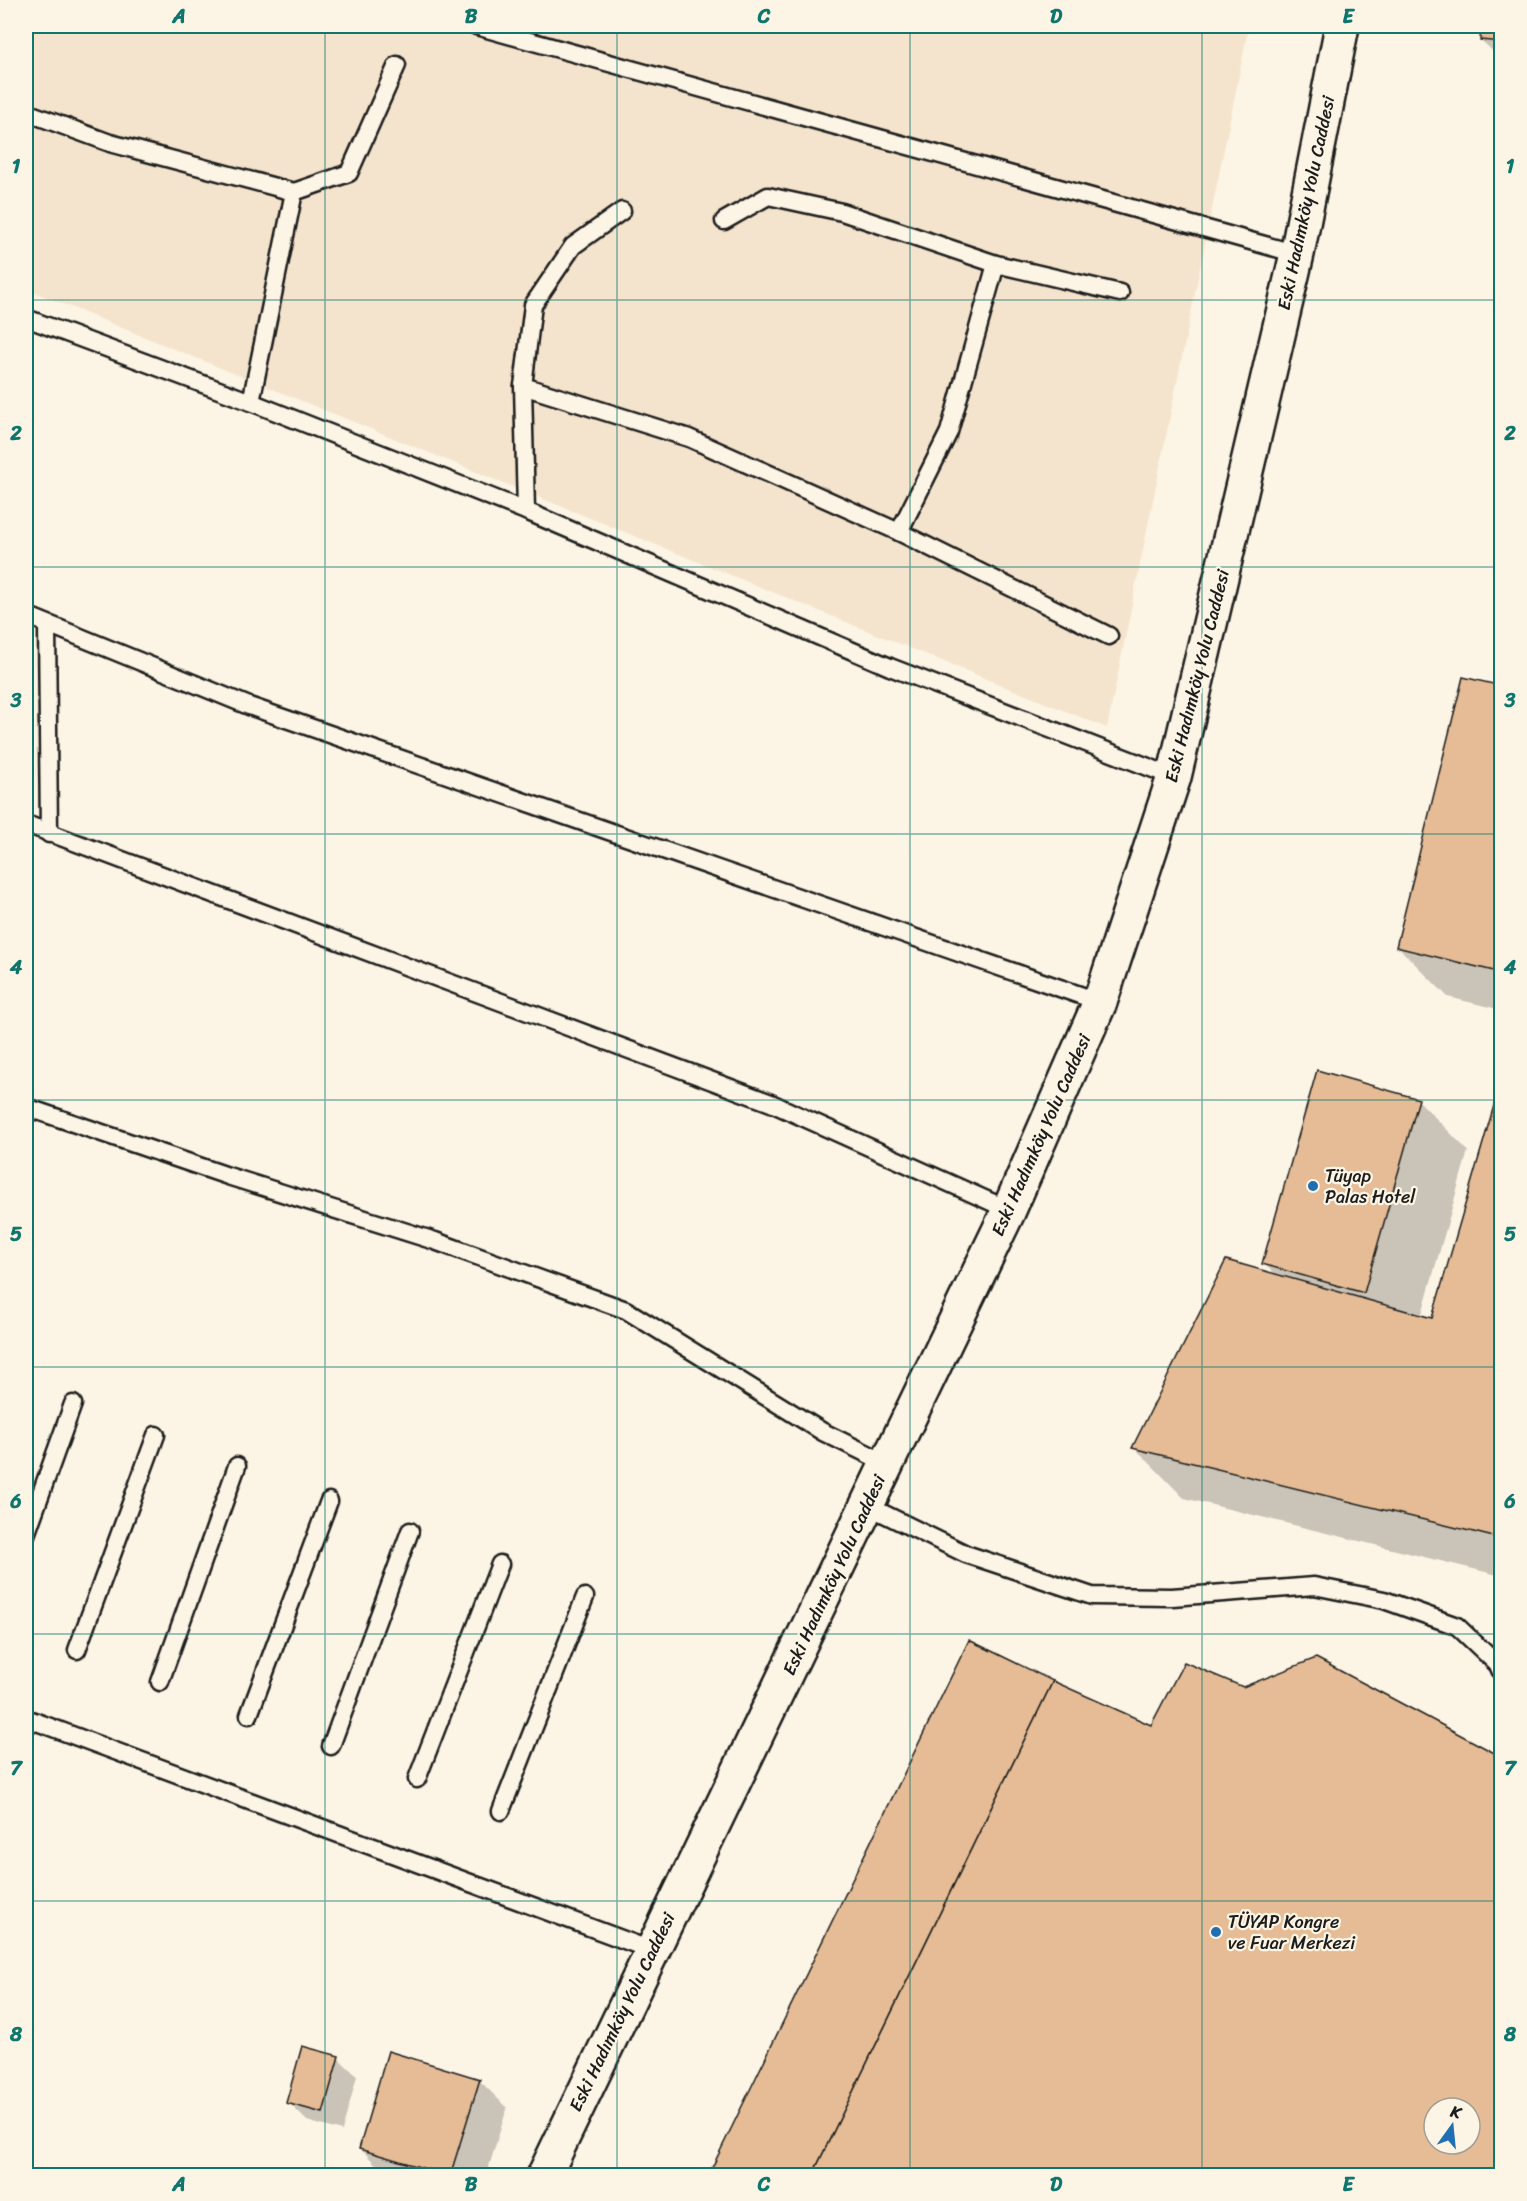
<svg xmlns="http://www.w3.org/2000/svg" width="1527" height="2201" font-family="Sriracha,sans-serif">
<rect width="100%" height="100%" fill="#fcf5e5"/>
<filter id="ink" filterUnits="userSpaceOnUse"><feTurbulence type="fractalNoise" baseFrequency=".0167" numOctaves="2"/><feDisplacementMap in="SourceGraphic" scale="12" xChannelSelector="R" yChannelSelector="G"/><feConvolveMatrix kernelMatrix="1 2 1 2 8 2 1 2 1" color-interpolation-filters="sRGB"/></filter>
<g filter="url(#ink)">
<!-- built -->
<path fill="#f5e4cd" d="M26 26H1249L1107 728 26 289Z"/>
<!-- shadow -->
<g fill="#0003">
<path d="M1482 26H1502V60L1481 40Z"/>
<path d="M1502 688V1010L1448 997 1398 947Z"/>
<path d="M1502 1083V1576L1184 1498 1134 1447 1277 1276 1264 1264 1418 1100 1468 1151 1421 1317 1433 1320Z"/>
<path d="M338 2058 357 2076 342 2131 307 2121 288 2102Z"/>
<path d="M479 2080 507 2108 486 2176H387L360 2148Z"/>
</g>
<!-- building -->
<g fill="#e5bc95" stroke="#1c1c1c" stroke-width="1.5" fill-rule="evenodd">
<path d="M1481 26H1502V42L1480 40Z"/>
<path d="M1463 677 1502 686V973L1396 947Z"/>
<path d="M1317 1070 1419 1099 1364 1293 1262 1264Z"/>
<path d="M1502 1078V1539L1132 1448 1226 1260 1432 1318Z"/>
<path d="M969 1640 1053 1681 812 2176H708Z"/>
<path d="M1316 1658 1502 1757V2176H812L1053 1681 1151 1725 1184 1662 1243 1687ZM1434 2108H1470V2144H1434Z"/>
<path d="M302 2046 339 2056 323 2113 286 2103Z"/>
<path d="M388 2051 480 2079 450 2176 359 2149Z"/>
</g>
<g fill="none" stroke-linecap="round" stroke-linejoin="round">
<!-- lane casing -->
<g stroke="#1c1c1c" stroke-width="21">
<g id="lane">
<path d="M476 26 1297 254"/>
<path d="M26 112 110 143 294 192 251 402"/>
<path d="M294 192 349 173 397 65"/>
<path d="M724 221 768 196 842 212 996 264 1120 293"/>
<path d="M26 318 251 402 526 511 890 667 1174 777"/>
<path d="M523 386 689 438 899 532 1109 636"/>
<path d="M526 511 523 386 533 305 573 246 622 211"/>
<path d="M899 532 949 432 996 264"/>
<path d="M26 615 249 706 1100 1002"/>
<path d="M47 624 49 834"/>
<path d="M26 824 771 1103 1009 1210"/>
<path d="M26 1107 228 1176 435 1241 626 1310 823 1432 886 1463"/>
<path d="M866 1505 966 1554 1092 1596 1172 1597 1314 1586 1384 1600 1457 1626 1498 1665 1502 1674"/>
<path d="M26 1535 73 1404"/>
<path d="M77 1650 156 1435"/>
<path d="M160 1682 237 1466"/>
<path d="M249 1715 329 1501"/>
<path d="M26 1718 651 1950"/>
<path d="M331 1746 410 1531"/>
<path d="M417 1779 500 1564"/>
<path d="M501 1811 585 1597"/>
</g>
</g>
<!-- secondary casing -->
<g stroke="#1c1c1c" stroke-width="38">
<path id="secondary" d="M544 2176 1009 1210 1100 1002 1174 777 1297 254 1342 26"/>
</g>
<!-- lane -->
<use href="#lane" stroke="#fcf5e5" stroke-width="16"/>
<!-- secondary -->
<use href="#secondary" stroke="#fcf5e5" stroke-width="33"/>
</g>
</g>
<!-- grid -->
<path fill="none" stroke="#0f766e" stroke-width="1.5" stroke-opacity="0.55" d="M325 26V2176M617 26V2176M910 26V2176M1202 26V2176M26 300H1502M26 567H1502M26 834H1502M26 1100H1502M26 1367H1502M26 1634H1502M26 1901H1502"/>
<!-- markers -->
<g fill="#1f6fb2" stroke="#fcf5e5" stroke-width="2">
<circle cx="1313" cy="1186" r="6"/>
<circle cx="1216" cy="1932" r="6"/>
</g>
<g text-anchor="middle" dominant-baseline="central" stroke-width="4.5" stroke-linejoin="round" paint-order="stroke">
<!-- street labels -->
<g font-size="18" fill="#1c1c1c" stroke="#fcf5e5">
<text transform="translate(1306 203) rotate(-78)">Eski Hadımköy Yolu Caddesi</text>
<text transform="translate(1197 676) rotate(-76)">Eski Hadımköy Yolu Caddesi</text>
<text transform="translate(1041 1135) rotate(-66)">Eski Hadımköy Yolu Caddesi</text>
<text transform="translate(834 1575) rotate(-65)">Eski Hadımköy Yolu Caddesi</text>
<text transform="translate(622 2012) rotate(-64)">Eski Hadımköy Yolu Caddesi</text>
</g>
<!-- poi labels -->
<g font-size="18" fill="#1c1c1c" stroke="#fcf5e5" text-anchor="start">
<text x="1325" y="1176">Tüyap<tspan x="1325" dy="21">Palas Hotel</tspan></text>
<text x="1228" y="1922">TÜYAP Kongre<tspan x="1228" dy="21">ve Fuar Merkezi</tspan></text>
</g>
</g>
<!-- margin -->
<rect width="1527" height="2201" fill="none" stroke="#fcf5e5" stroke-width="66"/>
<!-- north arrow -->
<g transform="translate(1452 2126) rotate(15)"><circle r="28" fill="#fcf5e5" stroke="#a29e95" stroke-width="1.5"/>
<path d="M0-4.5L10 22L0 15L-10 22Z" fill="#1f6fb2"/>
<text y="-9" font-size="16" font-weight="bold" text-anchor="middle" fill="#1c1c1c">K</text>
</g>
<rect x="33" y="33" width="1461" height="2135" fill="none" stroke="#0f766e" stroke-width="2"/>
<g font-size="20" text-anchor="middle" font-weight="bold" fill="#0f766e">
<text x="179" y="23">A</text>
<text x="471" y="23">B</text>
<text x="764" y="23">C</text>
<text x="1056" y="23">D</text>
<text x="1348" y="23">E</text>
<text x="16" y="173">1</text>
<text x="1510" y="173">1</text>
<text x="16" y="440">2</text>
<text x="1510" y="440">2</text>
<text x="16" y="707">3</text>
<text x="1510" y="707">3</text>
<text x="16" y="974">4</text>
<text x="1510" y="974">4</text>
<text x="16" y="1241">5</text>
<text x="1510" y="1241">5</text>
<text x="16" y="1508">6</text>
<text x="1510" y="1508">6</text>
<text x="16" y="1775">7</text>
<text x="1510" y="1775">7</text>
<text x="16" y="2041">8</text>
<text x="1510" y="2041">8</text>
<text x="179" y="2191">A</text>
<text x="471" y="2191">B</text>
<text x="764" y="2191">C</text>
<text x="1056" y="2191">D</text>
<text x="1348" y="2191">E</text>
</g>
</svg>
